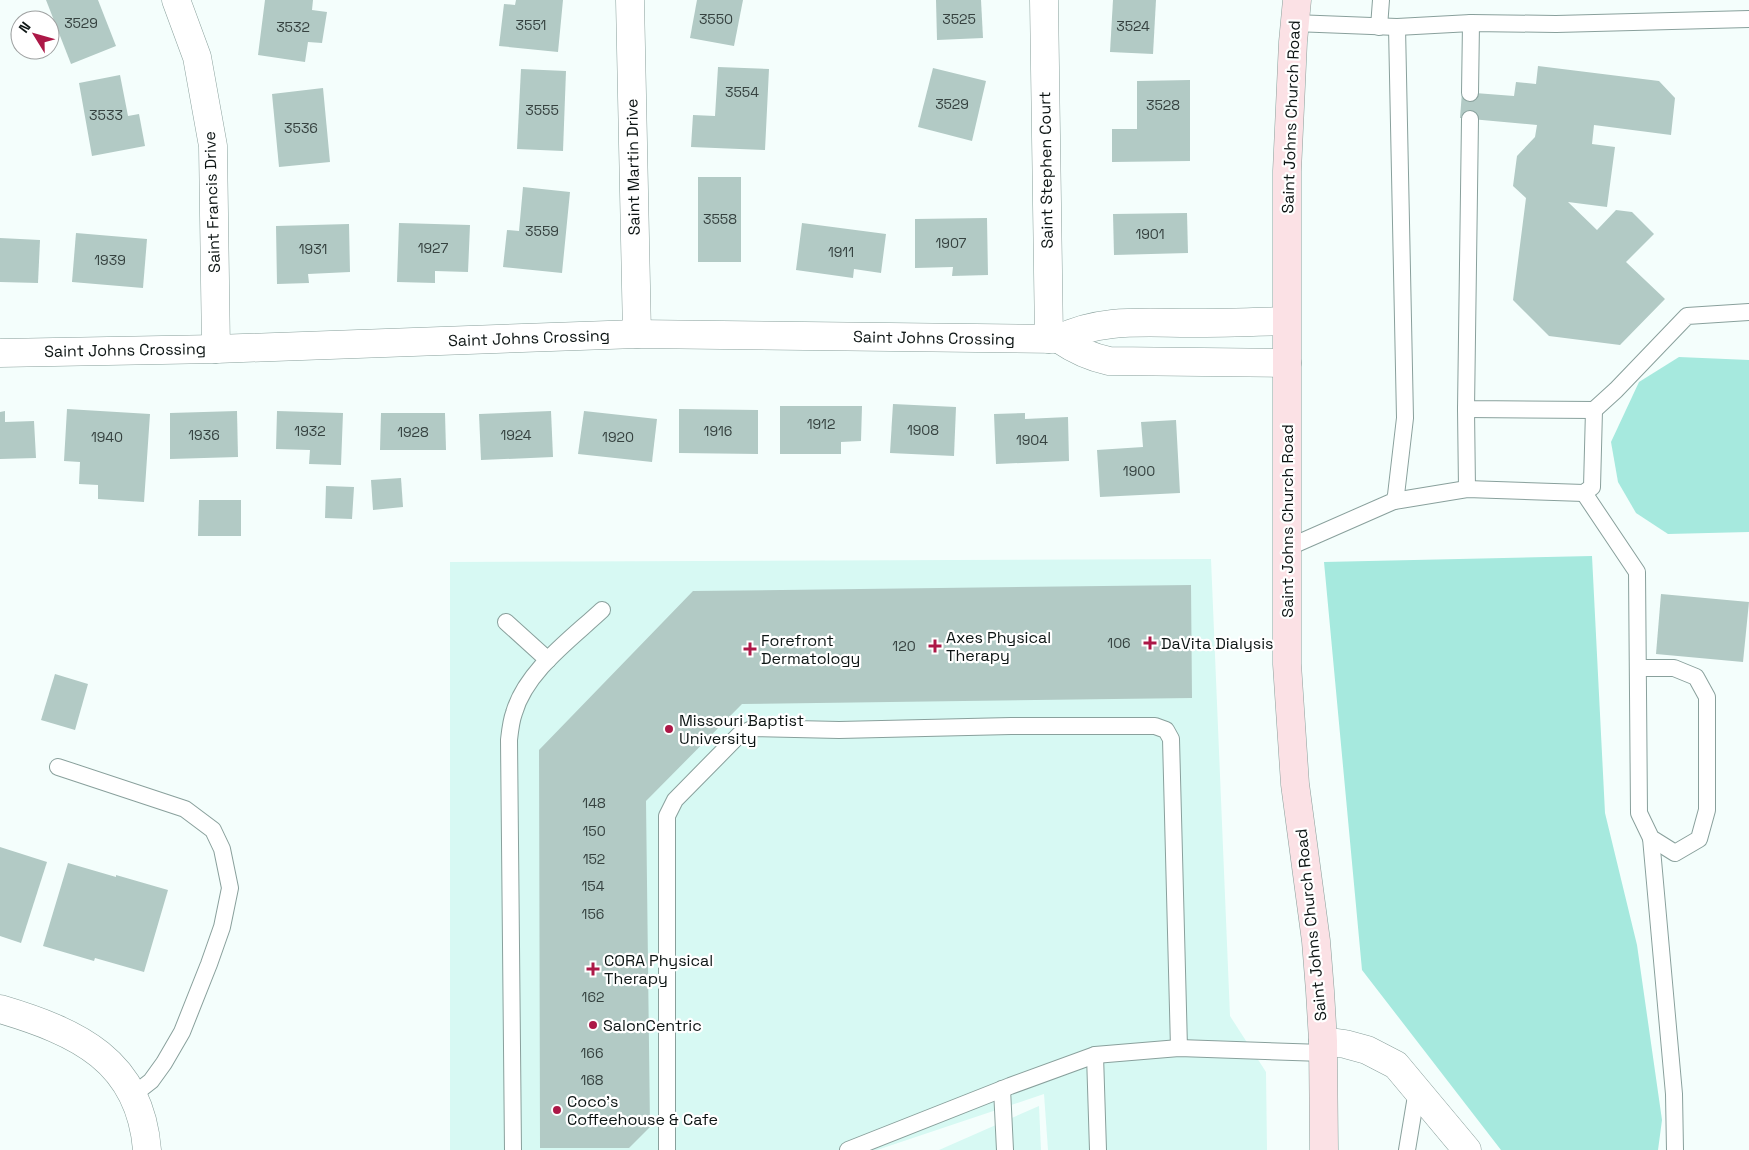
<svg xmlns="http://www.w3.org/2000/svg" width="1749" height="1150" font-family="'Space Grotesk',sans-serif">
<rect width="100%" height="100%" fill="#f4fefc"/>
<!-- built -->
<g fill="#d7f9f3">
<path d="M1211 559 1230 1016 1266 1072 1267 1150H1048L1044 1094 877 1150H450V562Z"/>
<path d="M1039 1106 1041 1150H939Z"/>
</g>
<!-- green -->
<g fill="#a6e9de">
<path d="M1679 357 1749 360V532L1668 534 1636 513 1618 482 1611 442 1639 382Z"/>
<path d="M1592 556 1605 813 1637 945 1662 1120 1658 1150H1501L1362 970 1324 562Z"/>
</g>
<!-- building -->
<g fill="#b2cac5">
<path d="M46 0H98L116 46 71 64Z"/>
<path d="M265 0H313L312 10 327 12 322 43 308 42 305 62 258 55Z"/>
<path d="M516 0H563L558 52 499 46 504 4 515 5Z"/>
<path d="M697 0H743L734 46 690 38Z"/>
<path d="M936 0H981L983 38 937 40Z"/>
<path d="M1113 0H1156L1153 54 1110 52Z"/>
<path d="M1538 66 1659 81 1675 98 1671 135 1594 125 1592 144 1615 147 1607 207 1568 202 1597 230 1616 210 1632 212 1654 234 1626 262 1665 299 1620 345 1549 336 1513 300 1526 198 1513 186 1517 156 1535 137 1537 125 1460 118 1462 92 1514 96 1516 82 1536 84Z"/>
<path d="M718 67 769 69 765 150 691 147 693 115 715 116Z"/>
<path d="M933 68 986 81 972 141 918 127Z"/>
<path d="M521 69 566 71 563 151 517 149Z"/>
<path d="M120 75 128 116 139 114 145 146 92 156 79 83Z"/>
<path d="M1190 80V161L1112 162V129H1137V81Z"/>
<path d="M323 88 330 162 279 167 272 94Z"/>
<rect x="698" y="177" width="43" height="85"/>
<path d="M523 187 570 192 562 273 503 267 507 230 519 231Z"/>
<path d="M1187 213 1188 253 1114 255 1113 214Z"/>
<path d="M987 218 988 275 952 276 953 267 915 268V219Z"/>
<path d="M399 223 470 225 468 272 435 271V283L397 282Z"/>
<path d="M802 223 886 234 881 273 854 269 853 278 796 270Z"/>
<path d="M349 224 350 272 308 274 309 283 277 284 276 226Z"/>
<path d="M76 233 147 239 143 288 72 282Z"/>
<path d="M0 238 40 240 38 283 0 282Z"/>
<path d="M893 404 956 407 954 456 890 453Z"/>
<path d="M780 406H862L861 441 841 442V454H780Z"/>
<path d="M67 409 150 414 144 502 98 499V485L79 484 80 462 64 461Z"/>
<path d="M679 409 758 410V454L679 453Z"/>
<path d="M5 411V422L34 421 36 458 0 459V412Z"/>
<path d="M237 411 238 457 170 459V413Z"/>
<path d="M277 411 343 413 341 465 309 464 310 450 276 449Z"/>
<path d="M551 411 553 457 481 460 479 414Z"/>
<path d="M584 411 657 419 652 462 578 454Z"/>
<path d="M381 413H445L446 450H380Z"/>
<path d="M1025 413V419L1068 417 1069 461 996 464 994 414Z"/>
<path d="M1176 420 1180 493 1100 497 1097 450 1143 447 1141 422Z"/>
<path d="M401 478 403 507 373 510 371 480Z"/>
<path d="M326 486 354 487 352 519 325 518Z"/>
<path d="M199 500H241V536H198Z"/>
<path d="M1191 585 1192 698 742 704 646 801 650 1127 629 1148H540L539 750 693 591Z"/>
<path d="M1661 594 1749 602 1743 662 1656 654Z"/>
<path d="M55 674 88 684 75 730 41 720Z"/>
<path d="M0 847 47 862 21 943 0 936Z"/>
<path d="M68 863 116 877V875L168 890 144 972 95 958 94 961 43 946Z"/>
</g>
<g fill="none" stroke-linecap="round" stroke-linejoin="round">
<!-- lane casing -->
<g stroke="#89a09c" stroke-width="18">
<g id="lane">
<path d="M1294 23 1397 27 1471 23 1556 24 1749 19"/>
<path d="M1379 27 1381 0"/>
<path d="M1470 93 1471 23"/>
<path d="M1470 119 1466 409 1594 410 1616 390 1687 316 1749 312"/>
<path d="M1466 409 1467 489"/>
<path d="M1584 493 1637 572 1639 813 1651 838 1675 853 1699 839 1707 810V697L1696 677 1674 668H1638"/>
<path d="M1394 501 1467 489 1584 493 1592 487 1594 410"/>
<path d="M1287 548 1394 501 1396 495 1405 418 1397 27"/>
<path d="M506 622 548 660"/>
<path d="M58 767 185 809 213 830 222 849 230 888 222 927 209 964 182 1032 164 1063 151 1081 133 1095"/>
<path d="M1651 838 1674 1094 1675 1150"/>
<path d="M1095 1055 1098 1150"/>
<path d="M1002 1089 1005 1150"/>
<path d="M513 1150 509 740C510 731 511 721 514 713 526 671 571 639 602 610"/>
<path d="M667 1150V816L675 800 739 735 754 728 839 730 1011 726H1155L1166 730 1171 739 1179 1048"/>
<path d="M848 1150 1010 1086 1095 1055 1179 1048 1323 1053"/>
<path d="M1407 1150 1417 1090"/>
</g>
</g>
<!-- street casing -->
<g stroke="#89a09c" stroke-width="29">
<g id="street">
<path d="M176 0 197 57 213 146 216 349"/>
<path d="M630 0 637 334"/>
<path d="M1044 0 1049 339"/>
<path d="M1059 339C1075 350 1090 357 1109 361L1287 363"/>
<path d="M0 353 216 349 637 334 1059 339C1099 318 1146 323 1190 323 1222 323 1254 322 1286 321"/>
<path d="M0 1009C77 1032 140 1060 147 1150"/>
<path d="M1323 1041 1345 1044 1367 1050 1396 1065 1467 1150"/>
</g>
</g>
<!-- secondary casing -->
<g stroke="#89a09c" stroke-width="29">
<path id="secondary" d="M1297 0 1293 42 1287 171V664L1295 784 1316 941 1320 991 1323 1041 1324 1150"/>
</g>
<!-- lane -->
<use href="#lane" stroke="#fff" stroke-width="16"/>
<!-- street -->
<use href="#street" stroke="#fff" stroke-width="28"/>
<!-- secondary -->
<use href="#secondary" stroke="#fbe1e5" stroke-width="28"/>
</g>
<!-- markers -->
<g fill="#ac1847" stroke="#fff" stroke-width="2">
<path d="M1147.5 635.5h5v5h5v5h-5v5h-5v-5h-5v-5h5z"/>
<path d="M932.5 638.5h5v5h5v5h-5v5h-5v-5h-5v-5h5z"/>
<path d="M747.5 641.5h5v5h5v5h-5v5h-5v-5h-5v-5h5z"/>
<circle cx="669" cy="729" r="5"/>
<path d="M590.5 961.5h5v5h5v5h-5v5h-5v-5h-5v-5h5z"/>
<circle cx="593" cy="1025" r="5"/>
<circle cx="557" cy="1110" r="5"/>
</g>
<g text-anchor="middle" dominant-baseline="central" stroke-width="4.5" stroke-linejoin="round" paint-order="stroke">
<!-- number labels -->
<g font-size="14" fill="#364240">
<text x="716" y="19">3550</text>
<text x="959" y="19">3525</text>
<text x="81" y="23">3529</text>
<text x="531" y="25">3551</text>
<text x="1133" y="26">3524</text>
<text x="293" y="27">3532</text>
<text x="742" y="92">3554</text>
<text x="952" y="104">3529</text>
<text x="1163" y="105">3528</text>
<text x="542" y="110">3555</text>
<text x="106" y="115">3533</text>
<text x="301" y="128">3536</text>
<text x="720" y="219">3558</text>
<text x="542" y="231">3559</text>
<text x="1150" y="234">1901</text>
<text x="951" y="243">1907</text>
<text x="433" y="248">1927</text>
<text x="313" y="249">1931</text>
<text x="841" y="252">1911</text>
<text x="110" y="260">1939</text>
<text x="821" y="424">1912</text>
<text x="923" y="430">1908</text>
<text x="310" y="431">1932</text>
<text x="718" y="431">1916</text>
<text x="413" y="432">1928</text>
<text x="204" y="435">1936</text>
<text x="516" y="435">1924</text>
<text x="107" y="437">1940</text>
<text x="618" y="437">1920</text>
<text x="1032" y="440">1904</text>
<text x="1139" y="471">1900</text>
<text x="1119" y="643">106</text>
<text x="904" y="646">120</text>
<text x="594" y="803">148</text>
<text x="594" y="831">150</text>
<text x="594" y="859">152</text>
<text x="593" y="886">154</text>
<text x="593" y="914">156</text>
<text x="593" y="997">162</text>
<text x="592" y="1053">166</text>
<text x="592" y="1080">168</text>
</g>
<!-- street labels -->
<g font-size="16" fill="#0d1514" stroke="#fff">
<text transform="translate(1291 117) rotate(-88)">Saint Johns Church Road</text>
<text transform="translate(633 167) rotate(-91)">Saint Martin Drive</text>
<text transform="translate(1046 170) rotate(-91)">Saint Stephen Court</text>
<text transform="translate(212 202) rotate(-92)">Saint Francis Drive</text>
<text transform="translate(529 338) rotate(-2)">Saint Johns Crossing</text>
<text transform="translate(934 338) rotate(1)">Saint Johns Crossing</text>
<text transform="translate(125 350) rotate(-1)">Saint Johns Crossing</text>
<text transform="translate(1287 521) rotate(-90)">Saint Johns Church Road</text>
<text transform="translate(1311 925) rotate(-96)">Saint Johns Church Road</text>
</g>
<!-- poi labels -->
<g font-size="16" fill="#0d1514" stroke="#fff" text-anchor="start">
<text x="946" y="637">Axes Physical<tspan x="946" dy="18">Therapy</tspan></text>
<text x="761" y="640">Forefront<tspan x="761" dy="18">Dermatology</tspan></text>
<text x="1161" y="643">DaVita Dialysis</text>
<text x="679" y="720">Missouri Baptist<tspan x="679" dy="18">University</tspan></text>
<text x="604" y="960">CORA Physical<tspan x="604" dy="18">Therapy</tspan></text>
<text x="603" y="1025">SalonCentric</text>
<text x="567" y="1101">Coco's<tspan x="567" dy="18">Coffeehouse &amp; Cafe</tspan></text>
</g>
</g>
<!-- north arrow -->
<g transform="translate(35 35) rotate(307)"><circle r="24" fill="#ffffff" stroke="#9ea1a1"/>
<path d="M0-4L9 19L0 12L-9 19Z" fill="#ac1847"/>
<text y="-8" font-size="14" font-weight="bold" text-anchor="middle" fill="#0d1514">N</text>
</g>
</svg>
